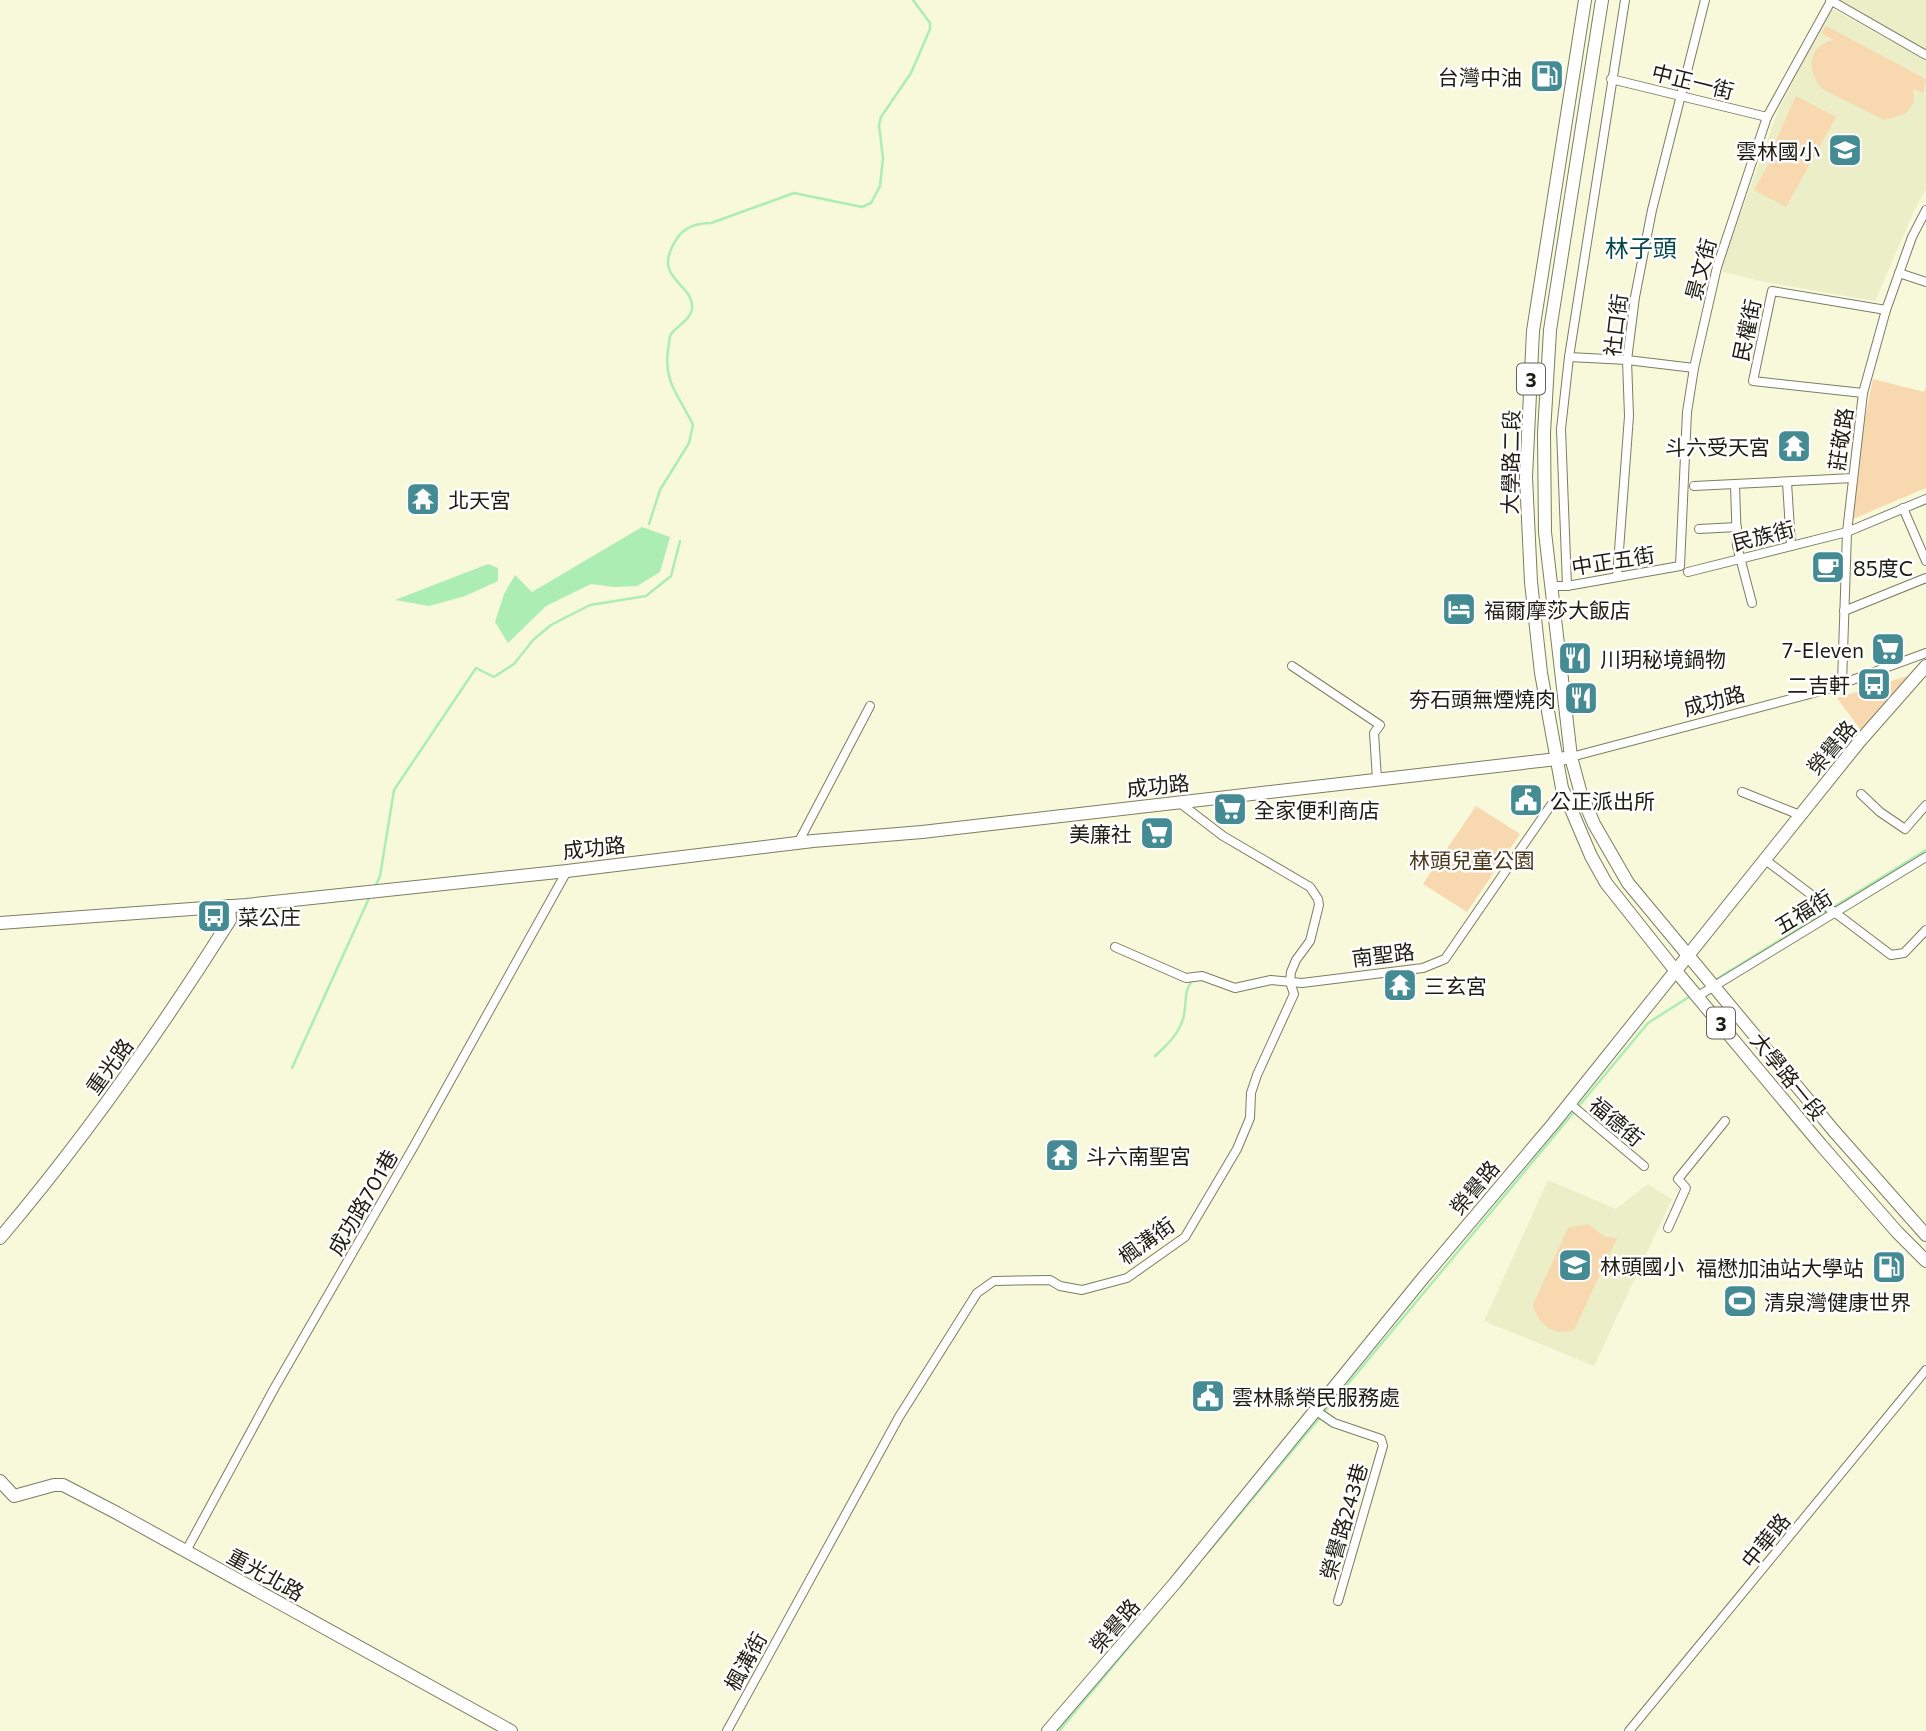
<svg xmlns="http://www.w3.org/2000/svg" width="1926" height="1731" font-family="Commissioner,'Noto Sans TC',sans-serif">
<rect width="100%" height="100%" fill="#f7f9da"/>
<!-- built -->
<g fill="#eceec8">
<path d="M1839 0H1926V49Z"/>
<path d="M1831 8 1926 60V189L1913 213 1875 301 1760 281 1720 271 1778 111Z"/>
<path d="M1548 1180 1616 1209 1648 1184 1672 1199 1594 1366 1484 1321Z"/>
</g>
<!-- green -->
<g fill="#f8d8af">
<path d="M1826 26 1926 79 1923 93 1913 88 1914 102 1905 114 1884 120 1824 90C1806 73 1807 46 1833 40L1822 33Z"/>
<path d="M1796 96 1836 117 1786 207 1754 190 1772 158 1769 156Z"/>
<path d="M1873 379 1924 392 1926 387V488L1848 521 1857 456Z"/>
<path d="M1914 674 1866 737 1837 698Z"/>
<path d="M1476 806 1520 834 1467 912 1423 884Z"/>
<path d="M1588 1224 1605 1237 1617 1238 1574 1330C1552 1336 1540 1326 1533 1305L1568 1228Z"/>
</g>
<!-- water -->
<g fill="#acedb4">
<path d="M642 527 670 537 660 572 637 586 614 587 591 584 546 606 508 643 495 622 504 594 515 575 532 592Z"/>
<path d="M488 564 498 568V581L465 596 429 606 395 600Z"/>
</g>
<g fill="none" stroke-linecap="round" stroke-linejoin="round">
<!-- stream -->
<g stroke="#acedb4" stroke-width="2.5">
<path d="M649 524 660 490 689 443 693 425C680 397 663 382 668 350 669 345 669 338 671 334 677 326 691 319 692 309 695 282 648 280 678 237 686 226 699 223 711 223L794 193 862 207 871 203 880 186 883 158 879 125 881 117 911 73 930 29V23L913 0"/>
<path d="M375 887 380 876 394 790 476 668 494 677 514 664 533 640 551 625 590 605 646 596 671 576 680 541"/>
<path d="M1715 980 1926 850"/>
<path d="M1155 1056C1167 1045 1178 1035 1183 1019 1187 1006 1183 992 1192 981"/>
<path d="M292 1068 370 896"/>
<path d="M1578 1107 1648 1023 1692 995"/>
<path d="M1209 1551 1574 1112"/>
<path d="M1059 1731 1158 1612"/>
</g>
<!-- street casing -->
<g stroke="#7c7d62" stroke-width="10">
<g id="street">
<path d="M1830 0 1926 55"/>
<path d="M1611 79 1767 117"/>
<path d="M1899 273 1926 282"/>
<path d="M1569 357 1627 360 1694 368"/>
<path d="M1863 393 1753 381 1772 291 1886 310"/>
<path d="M1787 482 1791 546"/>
<path d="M1735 485 1737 546 1752 603"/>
<path d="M1694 486 1853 478"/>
<path d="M1903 508 1926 561"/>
<path d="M1699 529 1737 527"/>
<path d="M1688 572 1847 532 1926 499"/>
<path d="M1617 577 1629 416 1627 360 1635 297 1652 210 1705 0"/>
<path d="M1551 586H1567L1680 566 1687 412 1694 368 1717 267 1767 117 1831 1"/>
<path d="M1567 586 1561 429 1569 357 1625 0"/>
<path d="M1844 611 1926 578"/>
<path d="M1292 666 1380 725 1374 733 1377 779"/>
<path d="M1842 683 1847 532 1863 393 1886 310 1912 237 1926 210"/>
<path d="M1571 757 1825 690 1926 653"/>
<path d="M1742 792 1800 815"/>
<path d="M1861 794 1880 812 1905 829 1926 805"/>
<path d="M798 843 870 706"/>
<path d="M1764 859 1891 955 1904 953 1926 930"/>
<path d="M1115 947 1186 978 1202 976 1235 988 1271 980 1302 983 1423 968 1445 959 1551 805 1569 797"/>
<path d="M1698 996 1926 857"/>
<path d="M1569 1103 1644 1166"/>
<path d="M1668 1228 1686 1188 1678 1179 1725 1121"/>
<path d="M1315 1410 1334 1423 1381 1439 1383 1446 1338 1601"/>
<path d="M186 1551 275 1387 414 1146 567 871"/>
<path d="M727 1731 899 1417 977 1293 994 1281 1050 1280 1060 1286 1082 1290 1127 1278 1185 1237 1237 1149 1250 1118 1251 1093 1257 1075 1294 994 1290 982 1291 972 1296 960 1310 941 1319 905 1318 899 1310 887 1223 836 1180 803"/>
<path d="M1629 1731 1926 1370"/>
</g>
</g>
<!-- secondary casing -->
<g stroke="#7c7d62" stroke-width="14">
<g id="secondary">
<path d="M0 923 246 905 567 871 813 841 922 832 1566 758"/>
<path d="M0 1238C85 1138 160 1031 230 920L229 906"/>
<path d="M0 1481 14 1496 54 1485H63L117 1513 511 1731"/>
<path d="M1048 1731 1175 1583 1423 1278 1553 1124 1859 742 1926 666"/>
</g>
</g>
<!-- primary casing -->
<g stroke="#7c7d62" stroke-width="14">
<g id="primary">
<path d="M1585 0 1533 331 1526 477 1531 582 1541 673 1562 788 1591 856 1606 883 1675 970 1821 1145 1897 1232 1926 1261"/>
<path d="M1602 0 1550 330 1544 433 1545 532 1571 757 1581 794 1594 824 1628 883 1834 1131 1926 1235"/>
</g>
</g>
<!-- street -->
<use href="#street" stroke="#fff" stroke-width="8"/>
<!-- secondary -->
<use href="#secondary" stroke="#fff" stroke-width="12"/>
<!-- primary -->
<use href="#primary" stroke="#fff" stroke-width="12"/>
</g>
<!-- icons -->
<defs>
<g id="fuel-square" transform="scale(1.75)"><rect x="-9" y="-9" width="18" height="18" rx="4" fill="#448b93" stroke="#fff"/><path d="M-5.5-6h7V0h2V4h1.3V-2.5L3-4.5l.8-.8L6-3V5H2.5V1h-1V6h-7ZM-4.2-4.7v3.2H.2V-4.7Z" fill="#fff"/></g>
<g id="school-square" transform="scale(1.75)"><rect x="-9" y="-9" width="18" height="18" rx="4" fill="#448b93" stroke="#fff"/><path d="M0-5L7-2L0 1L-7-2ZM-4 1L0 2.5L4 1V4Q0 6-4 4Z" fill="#fff"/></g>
<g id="temple-square" transform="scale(1.75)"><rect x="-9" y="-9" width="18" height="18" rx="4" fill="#448b93" stroke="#fff"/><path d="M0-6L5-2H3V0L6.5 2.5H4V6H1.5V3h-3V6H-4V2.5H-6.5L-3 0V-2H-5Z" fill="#fff"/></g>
<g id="cafe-square" transform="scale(1.75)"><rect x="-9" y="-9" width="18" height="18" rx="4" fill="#448b93" stroke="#fff"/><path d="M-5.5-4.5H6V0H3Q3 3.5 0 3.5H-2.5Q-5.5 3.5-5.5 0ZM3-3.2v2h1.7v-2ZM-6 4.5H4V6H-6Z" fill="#fff"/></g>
<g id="hotel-square" transform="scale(1.75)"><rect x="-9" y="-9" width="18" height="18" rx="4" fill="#448b93" stroke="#fff"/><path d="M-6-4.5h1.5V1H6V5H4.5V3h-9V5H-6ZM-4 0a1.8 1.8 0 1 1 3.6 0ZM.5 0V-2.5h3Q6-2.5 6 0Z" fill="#fff"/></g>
<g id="supermarket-square" transform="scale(1.75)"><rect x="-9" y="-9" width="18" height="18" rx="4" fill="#448b93" stroke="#fff"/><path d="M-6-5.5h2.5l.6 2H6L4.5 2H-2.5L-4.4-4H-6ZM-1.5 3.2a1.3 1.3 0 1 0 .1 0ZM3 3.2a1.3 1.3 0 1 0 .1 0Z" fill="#fff"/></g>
<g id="restaurant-square" transform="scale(1.75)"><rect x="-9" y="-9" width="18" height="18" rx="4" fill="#448b93" stroke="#fff"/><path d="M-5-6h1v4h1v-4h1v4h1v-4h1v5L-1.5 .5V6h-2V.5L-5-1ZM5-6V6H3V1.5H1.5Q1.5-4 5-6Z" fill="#fff"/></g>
<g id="bus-square" transform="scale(1.75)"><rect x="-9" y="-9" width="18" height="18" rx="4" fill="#448b93" stroke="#fff"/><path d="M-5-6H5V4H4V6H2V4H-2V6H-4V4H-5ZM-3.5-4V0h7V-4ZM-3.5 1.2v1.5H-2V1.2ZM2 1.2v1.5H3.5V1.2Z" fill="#fff"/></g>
<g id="civic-square" transform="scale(1.75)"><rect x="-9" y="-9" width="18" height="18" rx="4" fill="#448b93" stroke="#fff"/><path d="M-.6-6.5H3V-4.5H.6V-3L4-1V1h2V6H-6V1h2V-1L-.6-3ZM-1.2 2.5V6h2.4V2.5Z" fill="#fff"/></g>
<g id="stadium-square" transform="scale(1.75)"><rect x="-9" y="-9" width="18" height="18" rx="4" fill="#448b93" stroke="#fff"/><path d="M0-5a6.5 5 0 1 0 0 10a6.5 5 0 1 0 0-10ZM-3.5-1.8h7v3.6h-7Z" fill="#fff"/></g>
</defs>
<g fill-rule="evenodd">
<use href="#fuel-square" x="1547" y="76"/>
<use href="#school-square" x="1845" y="150"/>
<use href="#temple-square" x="1794" y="446"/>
<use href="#temple-square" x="423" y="499"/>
<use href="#cafe-square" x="1828" y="567"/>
<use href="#hotel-square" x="1459" y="609"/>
<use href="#supermarket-square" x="1888" y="649"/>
<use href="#restaurant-square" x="1575" y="658"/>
<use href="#bus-square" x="1874" y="684"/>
<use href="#restaurant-square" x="1581" y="698"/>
<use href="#civic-square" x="1526" y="800"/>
<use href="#supermarket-square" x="1230" y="809"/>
<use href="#supermarket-square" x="1157" y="833"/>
<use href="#bus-square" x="214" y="916"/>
<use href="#temple-square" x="1400" y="985"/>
<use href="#temple-square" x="1062" y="1155"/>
<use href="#school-square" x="1575" y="1265"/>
<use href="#fuel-square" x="1889" y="1267"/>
<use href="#stadium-square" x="1740" y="1301"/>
<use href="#civic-square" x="1208" y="1396"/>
</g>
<g text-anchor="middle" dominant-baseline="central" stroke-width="5" stroke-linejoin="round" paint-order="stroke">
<!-- shield labels -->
<g fill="#fff" stroke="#616159" stroke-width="2">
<rect x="1517" y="363.5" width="28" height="31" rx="5"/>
<rect x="1707" y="1007.5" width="28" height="31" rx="5"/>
</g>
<g font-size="19" font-weight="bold" fill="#1d1d12">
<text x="1531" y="379">3</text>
<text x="1721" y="1023">3</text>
</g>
<!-- poi labels -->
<g font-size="21" fill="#1d1d12" stroke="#fff" text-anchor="start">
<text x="1522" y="76" text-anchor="end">台灣中油</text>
<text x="1820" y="150" text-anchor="end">雲林國小</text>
<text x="1770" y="446" text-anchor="end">斗六受天宮</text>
<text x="448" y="499">北天宮</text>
<text x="1853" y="567">85度C</text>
<text x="1484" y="609">福爾摩莎大飯店</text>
<text x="1864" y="649" text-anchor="end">7-Eleven</text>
<text x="1600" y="658">川玥秘境鍋物</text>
<text x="1850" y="684" text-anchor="end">二吉軒</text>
<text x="1556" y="698" text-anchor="end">夯石頭無煙燒肉</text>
<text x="1550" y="800">公正派出所</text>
<text x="1254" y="809">全家便利商店</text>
<text x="1132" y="833" text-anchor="end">美廉社</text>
<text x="238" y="916">菜公庄</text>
<text x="1424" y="985">三玄宮</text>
<text x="1086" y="1155">斗六南聖宮</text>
<text x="1600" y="1265">林頭國小</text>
<text x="1864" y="1267" text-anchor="end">福懋加油站大學站</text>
<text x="1764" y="1301">清泉灣健康世界</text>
<text x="1232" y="1396">雲林縣榮民服務處</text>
</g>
<!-- street labels -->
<g font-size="21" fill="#1d1d12" stroke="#fff">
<text transform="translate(1693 81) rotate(14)">中正一街</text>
<text transform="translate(1700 269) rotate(-75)">景文街</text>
<text transform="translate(1615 325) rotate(-83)">社口街</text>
<text transform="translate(1746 330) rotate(-78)">民權街</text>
<text transform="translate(1840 439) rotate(-82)">莊敬路</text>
<text transform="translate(1510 462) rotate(-89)">大學路二段</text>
<text transform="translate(1763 535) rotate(-14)">民族街</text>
<text transform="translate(1613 560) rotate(-9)">中正五街</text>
<text transform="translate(1714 700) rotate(-15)">成功路</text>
<text transform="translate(1831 747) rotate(-50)">榮譽路</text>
<text transform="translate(1158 785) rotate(-6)">成功路</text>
<text transform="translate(594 847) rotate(-6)">成功路</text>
<text transform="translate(1803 911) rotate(-32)">五福街</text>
<text transform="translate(1383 954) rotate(-7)">南聖路</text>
<text transform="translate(109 1066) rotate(-54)">重光路</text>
<text transform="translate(1789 1076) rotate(51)">大學路一段</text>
<text transform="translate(1617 1121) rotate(40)">福德街</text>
<text transform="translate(1474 1187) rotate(-50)">榮譽路</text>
<text transform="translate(362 1202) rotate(-60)">成功路701巷</text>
<text transform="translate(1146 1240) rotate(-36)">楓溝街</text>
<text transform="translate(1343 1521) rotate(-74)">榮譽路243巷</text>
<text transform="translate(1765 1540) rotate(-51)">中華路</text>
<text transform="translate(266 1574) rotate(29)">重光北路</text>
<text transform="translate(1114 1625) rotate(-49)">榮譽路</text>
<text transform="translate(745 1661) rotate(-61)">楓溝街</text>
</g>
<!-- park labels -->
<g font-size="21" fill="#4d371a" stroke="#fff">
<text x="1472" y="859">林頭兒童公園</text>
</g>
<!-- quarter labels -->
<g font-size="24" fill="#05474d" stroke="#fff">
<text x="1641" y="247">林子頭</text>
</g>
</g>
</svg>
